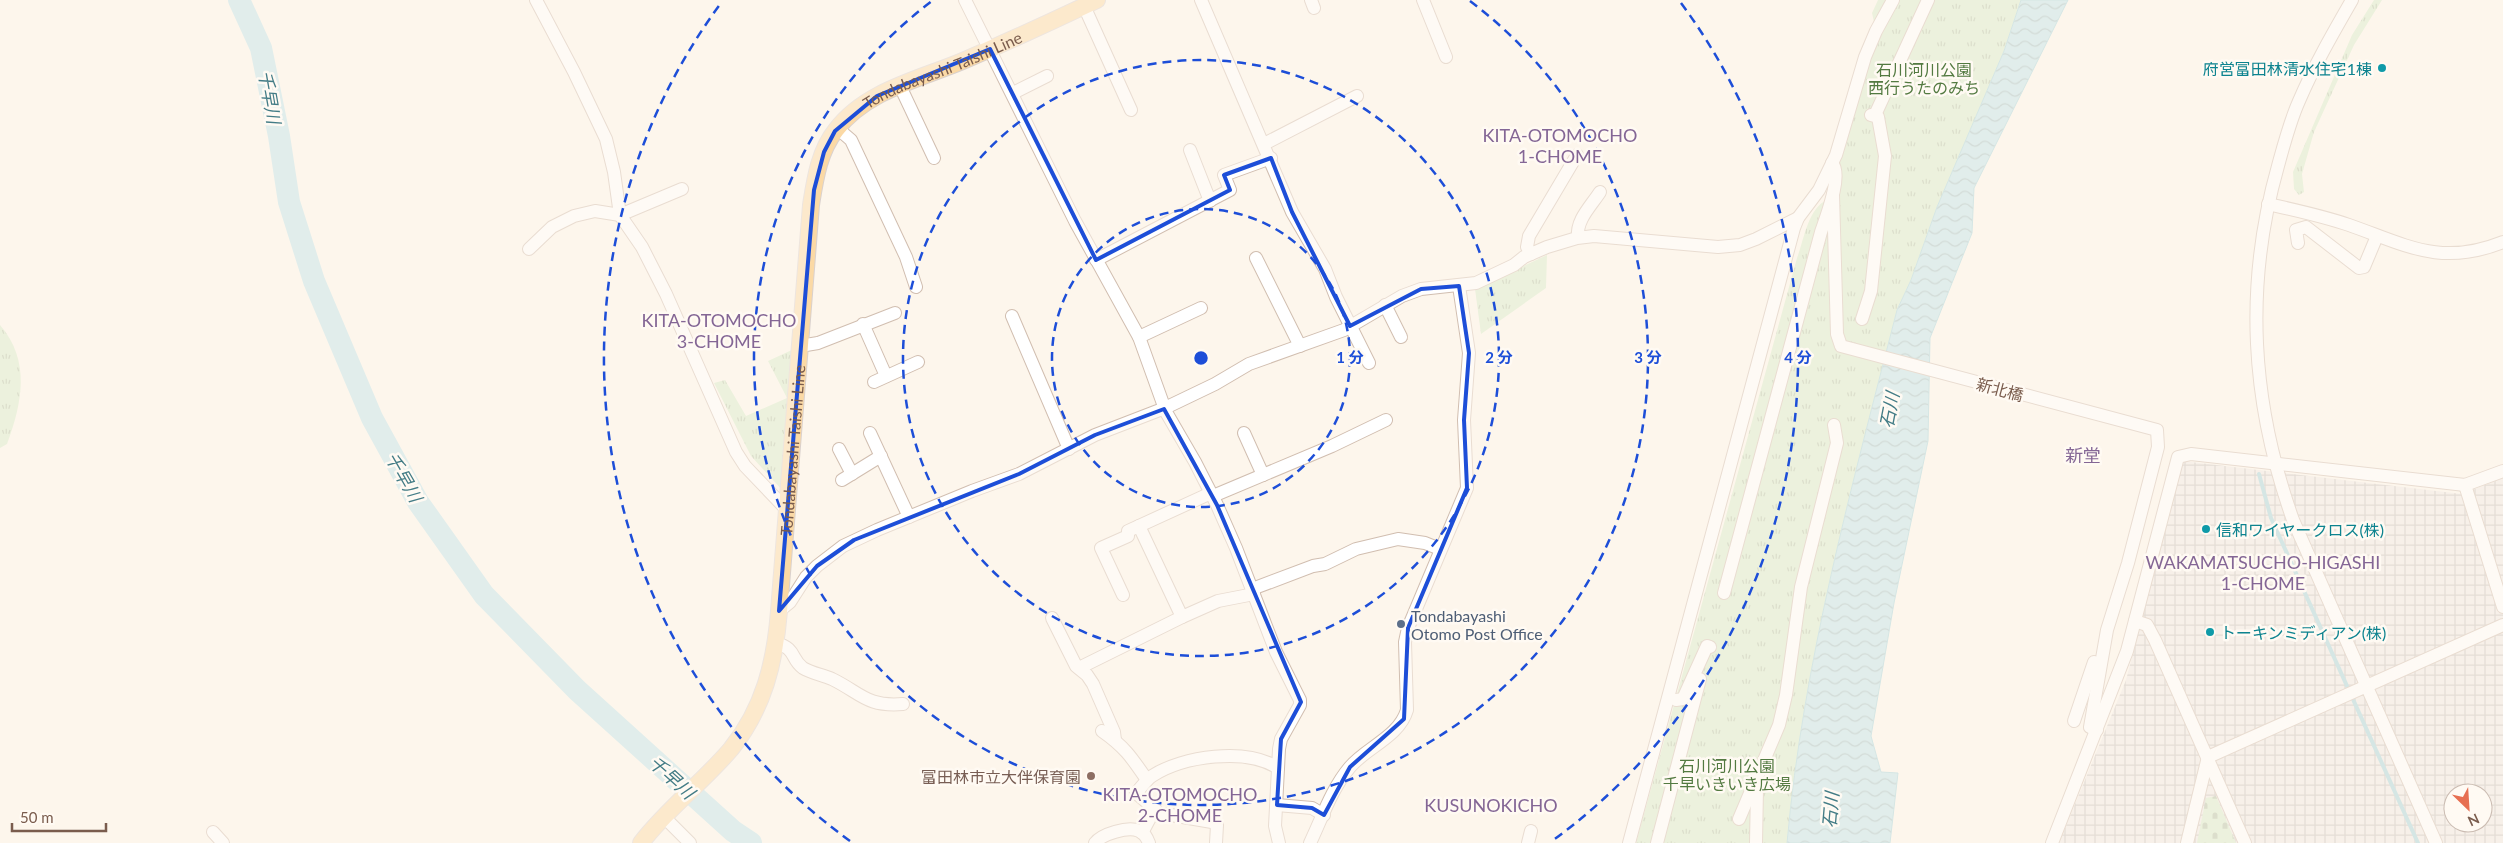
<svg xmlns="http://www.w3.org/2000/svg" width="2503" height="843" font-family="Lato,'Noto Sans JP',sans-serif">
<defs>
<pattern id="industrial-grid" width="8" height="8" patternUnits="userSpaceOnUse" patternTransform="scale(1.25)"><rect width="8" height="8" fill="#efe9e4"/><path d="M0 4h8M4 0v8" fill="none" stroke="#c7c0bb"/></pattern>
<pattern id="grass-tufts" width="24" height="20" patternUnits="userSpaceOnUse" patternTransform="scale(1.25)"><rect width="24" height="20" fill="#d8ecc9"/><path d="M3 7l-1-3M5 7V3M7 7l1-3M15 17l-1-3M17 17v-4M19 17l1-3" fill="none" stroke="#b4c2a5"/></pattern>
<pattern id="cemetery-stones" width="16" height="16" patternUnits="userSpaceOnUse" patternTransform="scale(1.25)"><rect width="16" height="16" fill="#d8ecc9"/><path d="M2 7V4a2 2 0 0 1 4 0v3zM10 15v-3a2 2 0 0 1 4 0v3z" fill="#b4c2a5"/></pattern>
<pattern id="water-waves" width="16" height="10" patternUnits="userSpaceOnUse" patternTransform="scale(1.25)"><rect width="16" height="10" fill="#bfe3e8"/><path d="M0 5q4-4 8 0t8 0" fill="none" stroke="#a0bbbe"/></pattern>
</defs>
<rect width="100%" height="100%" fill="#fdf6ec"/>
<!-- industrial -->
<path fill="url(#industrial-grid)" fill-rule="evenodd" d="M2183 461 2462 494 2503 478V843H2059L2126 680ZM2453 793H2483V823H2453Z"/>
<!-- grass -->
<g fill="url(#grass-tufts)">
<path d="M1878 0H2021L2004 51 1937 207 1911 280 1897 310C1852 486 1803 662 1787 843H1636L1797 258C1804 240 1808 208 1827 200L1876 31 1872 13Z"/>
<path d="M2374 0H2382L2354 45 2314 132 2302 174 2304 192 2299 195 2294 189 2293 172 2352 35Z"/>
<path d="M1547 255 1546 288 1481 334 1475 289Z"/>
<path d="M0 325C31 361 22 403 7 444L0 448Z"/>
<path d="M794 349 783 491 751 456 714 383 725 380 746 416 787 398 768 361Z"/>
</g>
<!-- cemetery -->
<path fill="url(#cemetery-stones)" d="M2216 796 2236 843H2197L2206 798Z"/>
<!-- water -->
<path fill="url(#water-waves)" stroke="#a5d3da" d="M2021 0H2068L1974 188 1972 233 1930 338 1928 441 1894 603 1871 736 1881 772 1898 773 1890 843H1787C1803 662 1852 486 1897 310L1911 280 1937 207 2004 51Z"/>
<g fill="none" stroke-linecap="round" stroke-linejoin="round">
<!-- stream -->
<path stroke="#a5d3da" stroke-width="4" d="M2259 474 2271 518 2418 843"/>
<!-- river -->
<path stroke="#bfe3e8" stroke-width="22" d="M239 0 261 48 279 136 289 202 314 281 372 418 418 502 484 595 577 690 733 831 751 843"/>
<!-- minor casing -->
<g stroke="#d1beb0" stroke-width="14">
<g id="minor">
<path d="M536 0 574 72 606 139 614 172 620 215 642 247 666 294 736 452 745 466 787 510"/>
<path d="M965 0 1075 221 1139 337 1166 412 1195 462 1217 505 1236 548 1276 652 1300 700V705L1281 739 1279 749 1275 826 1279 843"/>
<path d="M1201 0 1292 212 1325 269 1336 297 1369 363"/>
<path d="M1311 0 1314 8"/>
<path d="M1423 0 1446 57"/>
<path d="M2352 0C2333 33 2314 66 2299 101 2290 121 2284 144 2278 166 2244 286 2251 402 2293 520L2436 843"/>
<path d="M1084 6 1131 110"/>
<path d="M900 86 934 158"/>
<path d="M1013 93 1047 76"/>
<path d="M1875 115 1928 0"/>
<path d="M837 128 851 140 906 257 916 287"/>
<path d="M1264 144 1357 96"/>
<path d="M1190 150 1210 201"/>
<path d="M1833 195 1837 334 1841 346 2157 430 2158 447 2128 563 2107 630 2090 727 2097 730"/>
<path d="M2268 204C2295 210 2323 216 2349 225 2406 245 2441 267 2503 242"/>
<path d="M1578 237C1576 220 1591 206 1600 192"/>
<path d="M2298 243 2296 230 2306 227 2359 268 2364 267 2377 236"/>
<path d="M529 249 552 227 574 216 595 211 620 215 682 189"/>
<path d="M1531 254 1527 247 1529 236 1577 155"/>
<path d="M1256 258 1300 346"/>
<path d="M1096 260 1230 190 1224 175 1271 158"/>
<path d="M1385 305 1401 337"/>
<path d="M1012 316 1069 449"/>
<path d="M1862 319 1871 291 1885 156 1878 117 1871 115"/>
<path d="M863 324 886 376"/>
<path d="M1139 337 1201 308"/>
<path d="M800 346 818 343 895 313"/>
<path d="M874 382 918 362"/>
<path d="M870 433 909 517"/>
<path d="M1244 433 1263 475"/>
<path d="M839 449 852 474"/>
<path d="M842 480 881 456"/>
<path d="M2465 485 2503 607"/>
<path d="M1213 496 1332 446 1386 420"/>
<path d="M1252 589 1313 566 1325 564 1356 549 1398 539 1425 543 1440 549"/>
<path d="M1724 593 1821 232C1826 217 1843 175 1832 163"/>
<path d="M1123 595 1101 548 1128 536V531L1211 493"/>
<path d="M779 611 790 602 806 577 817 566 843 546 877 530 972 491 1019 474 1095 435 1165 408 1215 384 1249 364 1344 330 1402 296 1421 289 1476 283 1514 265 1524 257 1547 247 1577 238 1594 236 1718 247 1740 245 1756 239 1798 218"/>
<path d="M1182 617 1218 601 1254 594"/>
<path d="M1052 618 1076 666 1087 675 1093 684 1114 732 1115 740"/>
<path d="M2135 621 2147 625 2155 640 2245 843"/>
<path d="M776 643C797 649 790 658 803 668 811 673 823 675 832 679 861 693 866 707 903 704"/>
<path d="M1079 668 1182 617 1139 526"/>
<path d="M1676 700 1683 699 1707 646 1710 647"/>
<path d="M2074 721 2094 662"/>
<path d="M1102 731C1125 747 1132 758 1147 780"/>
<path d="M1277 805 1312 808 1324 815"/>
<path d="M1158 815 1157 811 1136 793C1141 788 1146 780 1152 776 1183 756 1246 747 1278 768"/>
<path d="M663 816 690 843"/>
<path d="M1739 819 1779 725 1786 695 1801 587 1837 443 1834 425"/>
<path d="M213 832 223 843"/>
<path d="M1142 833 1151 816 1165 814 1212 822 1217 825 1216 843"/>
<path d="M1095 843C1102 834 1128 826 1139 831 1145 833 1147 838 1149 843"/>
<path d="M1310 843C1322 818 1332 788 1350 767 1367 747 1399 737 1407 710L1405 642 1408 628 1467 488 1464 420 1469 353 1459 286"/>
<path d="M1528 843 1531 831"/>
<path d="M1629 843 1794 228 1798 218 1819 190 1836 155 1865 57 1876 31 1893 0"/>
<path d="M1657 843 1700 679"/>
<path d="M1756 843 1757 788"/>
<path d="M2052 843 2127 651 2178 457 2191 454 2465 485 2503 471"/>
<path d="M2187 843 2208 757 2503 625"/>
</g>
</g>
<!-- major casing -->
<g stroke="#dad1cd" stroke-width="18">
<g id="major">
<path id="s1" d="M641 843C668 808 703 782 731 749 764 708 775 662 779 611L811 205C815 180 819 151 836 130 866 90 921 79 965 60 1009 41 1053 21 1097 0"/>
</g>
</g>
<!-- minor -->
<use href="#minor" stroke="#fff" stroke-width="12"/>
<!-- major -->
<use href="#major" stroke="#fbd9a5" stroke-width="16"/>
</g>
<!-- marked area -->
<path d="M0 0H2503V843H0ZM990 49 1096 260 1230 190 1224 175 1271 158 1292 212 1350 326 1421 289 1459 286 1469 353 1464 420 1467 488 1408 628 1404 719 1350 767 1324 815 1312 808 1277 805 1281 739 1301 702 1217 505 1164 409 1095 435 1019 474 854 540 817 566 779 611 814 190 824 152 835 131 877 96Z" fill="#fdf6ec" fill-opacity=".55" fill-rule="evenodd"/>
<path fill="none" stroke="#1d4ed8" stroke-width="4" stroke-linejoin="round" d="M990 49 1096 260 1230 190 1224 175 1271 158 1292 212 1350 326 1421 289 1459 286 1469 353 1464 420 1467 488 1408 628 1404 719 1350 767 1324 815 1312 808 1277 805 1281 739 1301 702 1217 505 1164 409 1095 435 1019 474 854 540 817 566 779 611 814 190 824 152 835 131 877 96Z"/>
<!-- distance rings -->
<g fill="none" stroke="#1d4ed8" stroke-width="2.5" stroke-dasharray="9 6">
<circle cx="1201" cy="358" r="149"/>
<circle cx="1201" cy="358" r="298"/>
<path d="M1470 1A447 447 0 1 1 932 1"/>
<path d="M850 841A597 597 0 0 1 721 3M1681 3A597 597 0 0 1 1552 841"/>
</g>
<!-- markers -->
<g fill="#0f9aa8" stroke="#fffaf3" stroke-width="2">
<circle cx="2382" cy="68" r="5"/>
<circle cx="2206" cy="529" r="5"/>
<circle cx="2210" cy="632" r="5"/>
</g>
<circle fill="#5c6f8a" stroke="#fffaf3" stroke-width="2" cx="1401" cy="624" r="5"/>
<circle fill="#8d6e63" stroke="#fffaf3" stroke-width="2" cx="1091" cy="776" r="5"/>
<g text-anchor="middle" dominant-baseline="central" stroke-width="5" stroke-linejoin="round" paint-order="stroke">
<!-- culture labels -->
<g font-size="16" fill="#0d838f" stroke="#fffaf3" text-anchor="start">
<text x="2372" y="68" text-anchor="end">府営富田林清水住宅1棟</text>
<text x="2216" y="529">信和ワイヤークロス(株)</text>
<text x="2220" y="632">トーキンミディアン(株)</text>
</g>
<!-- park labels -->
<g font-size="16" fill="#537a41" stroke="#fffaf3">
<text x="1924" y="69">石川河川公園<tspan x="1924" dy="18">西行うたのみち</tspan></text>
<text x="1727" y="765">石川河川公園<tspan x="1727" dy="18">千早いきいき広場</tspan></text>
</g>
<!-- street labels -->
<g font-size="16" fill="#7a5c4d" stroke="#fffaf3">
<text stroke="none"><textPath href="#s1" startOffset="890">Tondabayashi Taishi Line</textPath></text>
<text transform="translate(2000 389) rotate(15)">新北橋</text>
<text stroke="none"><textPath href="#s1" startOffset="440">Tondabayashi Taishi Line</textPath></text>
</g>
<!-- service labels -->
<g font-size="16" fill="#4e5e75" stroke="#fffaf3" text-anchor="start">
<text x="1411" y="615">Tondabayashi<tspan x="1411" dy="18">Otomo Post Office</tspan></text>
</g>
<!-- education labels -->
<g font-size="16" fill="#785e54" stroke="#fffaf3" text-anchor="end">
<text x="1081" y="776">富田林市立大伴保育園</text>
</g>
<!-- water labels -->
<g font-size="18" font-style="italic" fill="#437c86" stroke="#fffaf3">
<text transform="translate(270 97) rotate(80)">千早川</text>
<text transform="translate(1889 410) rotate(-79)">石川</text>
<text transform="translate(404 477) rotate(60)">千早川</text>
<text transform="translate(672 777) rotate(42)">千早川</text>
<text transform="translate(1830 810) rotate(-85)">石川</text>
</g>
<!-- neighbourhood labels -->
<g font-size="18" fill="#846695" stroke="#fffaf3">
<text x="1560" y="135">KITA-OTOMOCHO<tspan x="1560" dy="21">1-CHOME</tspan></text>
<text x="719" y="320">KITA-OTOMOCHO<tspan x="719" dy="21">3-CHOME</tspan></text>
<text x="2083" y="455">新堂</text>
<text x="2263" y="562">WAKAMATSUCHO-HIGASHI<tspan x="2263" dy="21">1-CHOME</tspan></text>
<text x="1180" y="794">KITA-OTOMOCHO<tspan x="1180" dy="21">2-CHOME</tspan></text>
<text x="1491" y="805">KUSUNOKICHO</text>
</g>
</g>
<circle cx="1201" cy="358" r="8" fill="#1d4ed8" stroke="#fffaf3" stroke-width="2.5"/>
<g font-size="15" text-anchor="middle" font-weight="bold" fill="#1d4ed8" stroke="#fffaf3" stroke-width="5" stroke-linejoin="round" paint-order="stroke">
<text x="1350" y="363">1 分</text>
<text x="1499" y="363">2 分</text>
<text x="1648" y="363">3 分</text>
<text x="1798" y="363">4 分</text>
</g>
<!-- north arrow -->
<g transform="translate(2468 808) rotate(155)"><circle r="24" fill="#fffaf3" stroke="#cabbb1"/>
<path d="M0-4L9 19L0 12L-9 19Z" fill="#e76f51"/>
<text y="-8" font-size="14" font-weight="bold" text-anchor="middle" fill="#7a5c4d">N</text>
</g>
<!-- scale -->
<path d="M12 823v8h94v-8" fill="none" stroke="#7a5c4d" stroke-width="2.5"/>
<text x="20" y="823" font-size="15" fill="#7a5c4d" stroke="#fffaf3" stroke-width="4" paint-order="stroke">50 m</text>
</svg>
